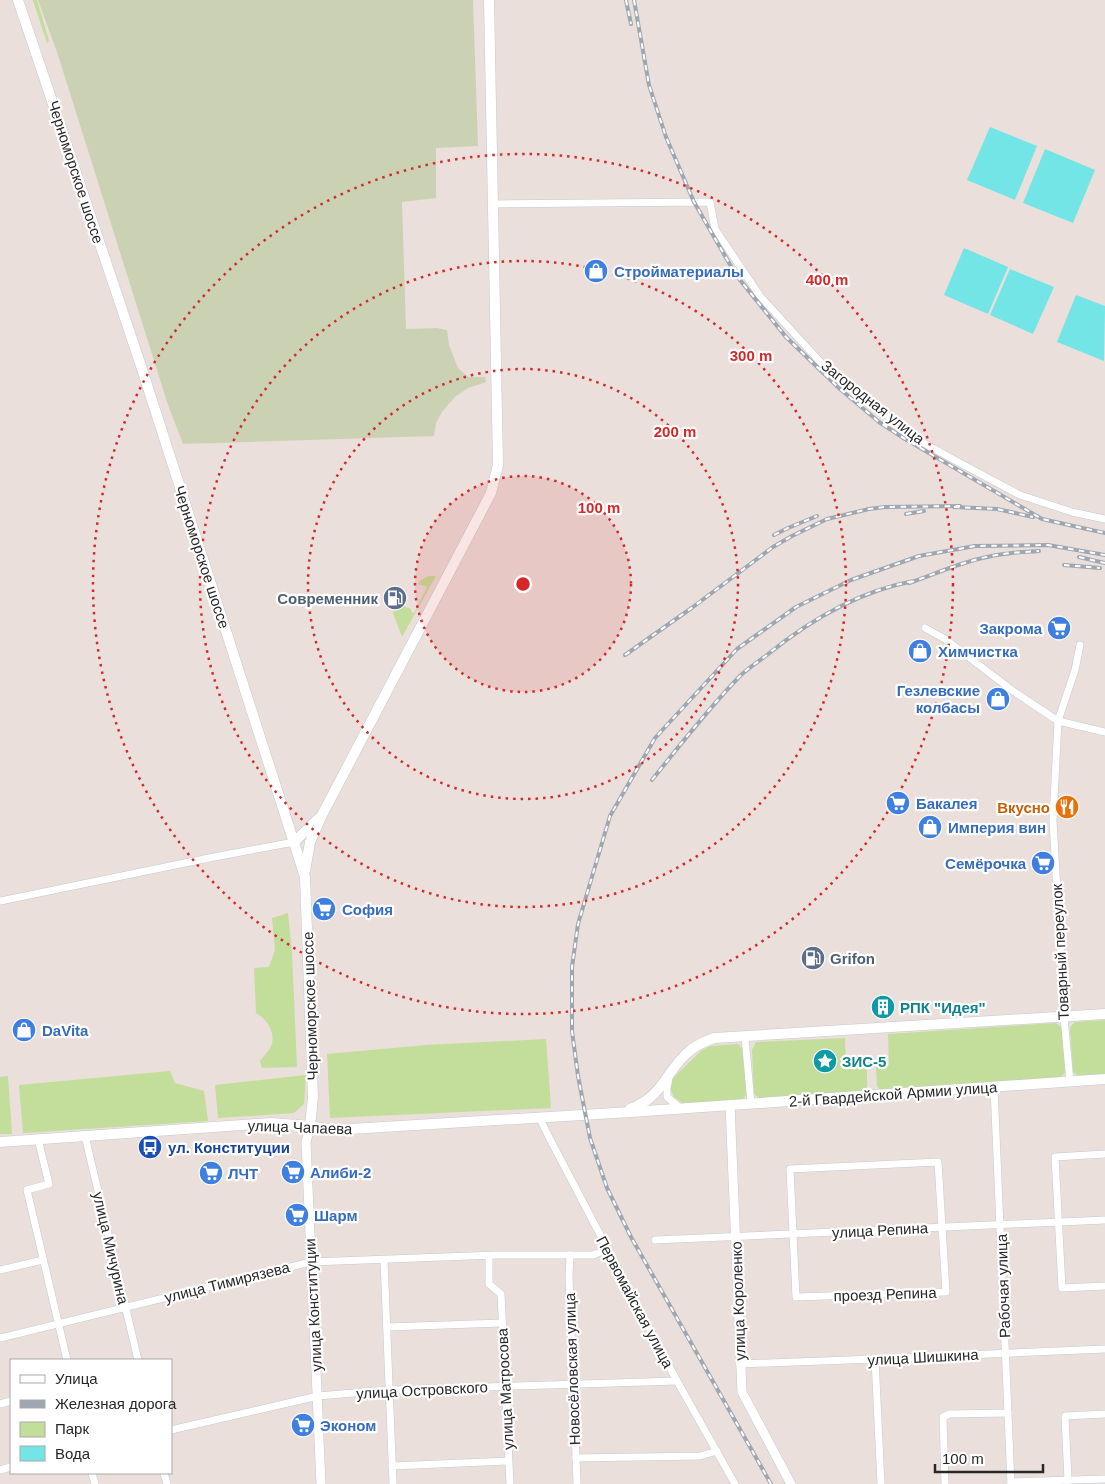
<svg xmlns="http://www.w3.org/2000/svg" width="1105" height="1484" font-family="Helvetica,sans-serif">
<rect width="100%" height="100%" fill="#eadfdb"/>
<!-- green -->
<g fill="#c3dd9b">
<path d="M33 0H37L49 41 47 43Z"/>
<path d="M429 576H436L402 637 393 613 394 609 401 605 411 609V612L414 613 427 587 418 584 421 580Z"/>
<path d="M288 913 292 953 297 1067 262 1068 260 1061C264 1056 271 1049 272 1044 275 1031 266 1018 256 1013L254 968 269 967 275 950 272 918Z"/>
<path d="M1105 1020V1074L1079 1076 1073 1072 1070 1027 1075 1022Z"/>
<path d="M1056 1023 1062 1028 1065 1073 1060 1077 880 1090 877 1086 876 1067 889 1065 888 1034Z"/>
<path d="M845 1038 846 1065 850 1068 863 1067 867 1071V1087L863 1091 759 1098 754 1094 752 1050 756 1042Z"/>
<path d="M546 1039 551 1108 330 1118 327 1054 426 1045Z"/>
<path d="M738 1044 745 1051 747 1094 742 1100 682 1103 674 1097 670 1089 672 1079 702 1050 711 1046Z"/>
<path d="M170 1071 175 1083 204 1091 208 1121 23 1133 19 1085Z"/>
<path d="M306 1075 304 1104 294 1113 218 1118 215 1085Z"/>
<path d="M8 1076 12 1134H0V1077Z"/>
</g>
<!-- cemetery -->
<path fill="#cbd2b3" d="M38 0H473L478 146 436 148V198L402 202 406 329 437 328 447 330 449 345 458 368 468 377H485L486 382 468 388 455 397 442 412 436 423 434 436 183 444 168 405 58 55Z"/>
<!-- water -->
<g fill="#74e5e6">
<path d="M990 127 1037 146 1015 200 967 180Z"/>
<path d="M1045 149 1095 170 1073 223 1023 203Z"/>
<path d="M964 248 1008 267 988 314 944 295Z"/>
<path d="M1010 269 1054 287 1033 334 990 315Z"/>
<path d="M1076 295 1105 306 1104 361 1057 342Z"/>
</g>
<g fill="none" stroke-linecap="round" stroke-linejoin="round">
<!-- minor casing -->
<g stroke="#c3cad1" stroke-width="8">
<g id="minor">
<path d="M494 204 710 202 715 229 760 296 824 366 920 441 960 463 1020 495 1072 512 1105 519"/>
<path d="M925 628 945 639 1013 691 1058 721 1105 732"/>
<path d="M0 901 214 857 294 842"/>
<path d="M745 1037 751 1103"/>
<path d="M669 1078 667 1088V1097L680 1108"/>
<path d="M1070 1082 1064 1017 1053 820 1058 721 1075 670 1080 645"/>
<path d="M994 1087 1011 1484"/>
<path d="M539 1117 552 1143 677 1381 735 1484"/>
<path d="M85 1136 138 1360"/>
<path d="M38 1139 49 1184 27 1190 67 1360"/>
<path d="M1105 1154 1055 1157 1062 1288 1105 1286"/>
<path d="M938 1162 946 1292 796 1297 790 1169Z"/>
<path d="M655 1240 1105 1220"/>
<path d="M570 1255 569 1277 577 1484"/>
<path d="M489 1256V1284L501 1294 510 1484"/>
<path d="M384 1260 393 1484"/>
<path d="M0 1270 43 1260"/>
<path d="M387 1327 502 1323"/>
<path d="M0 1338 311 1262 496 1255H593L608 1249"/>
<path d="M875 1359 881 1484"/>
<path d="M740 1364 875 1359 1105 1349"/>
<path d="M0 1404 11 1401"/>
<path d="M171 1430 318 1396 389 1390 677 1381"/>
<path d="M576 1458 700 1456 717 1451"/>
<path d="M392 1466 508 1461"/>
<path d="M0 1470 11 1467"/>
<path d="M92 1473 95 1484"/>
<path d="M164 1473 167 1484"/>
<path d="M1068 1480 1065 1416 1105 1414"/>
<path d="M1011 1482 1105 1479"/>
<path d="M945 1484 943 1417 949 1414 1008 1413"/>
</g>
</g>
<!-- tertiary casing -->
<g stroke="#c3cad1" stroke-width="10">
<g id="tertiary">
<path d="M730 1105 742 1392 791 1484"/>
<path d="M310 1126 306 1142 321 1484"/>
</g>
</g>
<!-- secondary casing -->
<g stroke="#c3cad1" stroke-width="11">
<g id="secondary">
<path d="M18 0 142 369 305 877 313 1097 310 1126"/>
<path d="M294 842 318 819"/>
<path d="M305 871 310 842 322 815 491 493 498 465 489 0"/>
<path d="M630 1109C663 1096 664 1075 686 1054 694 1046 704 1042 714 1038L1105 1014"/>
<path d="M0 1142 271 1123 310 1126 334 1130 631 1112 1105 1079"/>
</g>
</g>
<!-- minor -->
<use href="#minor" stroke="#fff" stroke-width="7"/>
<!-- tertiary -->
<use href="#tertiary" stroke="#fff" stroke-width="9"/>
<!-- secondary -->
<use href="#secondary" stroke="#fff" stroke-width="10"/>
<!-- rail casing -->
<g stroke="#9ea6b1" stroke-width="4">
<g id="rail">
<path d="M626 0 631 24"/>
<path d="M634 0 649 85 666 137 694 202 736 275 786 337 840 389 879 422 905 439 1042 519 1105 533"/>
<path d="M954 507 997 509 1033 517"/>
<path d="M906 514 924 511"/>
<path d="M774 535 788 528 817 516"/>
<path d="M1079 557 1105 563"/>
<path d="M1064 565 1100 568"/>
<path d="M909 583C940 572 971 558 1004 554 1015 552 1028 552 1039 551"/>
<path d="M625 655 693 607 773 547 792 536 827 519 869 509 885 507 960 506"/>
<path d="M652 780C680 745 708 709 740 676 748 668 758 662 767 655 810 620 859 591 914 581"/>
<path d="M771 1484 631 1237 607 1188 590 1138 578 1076 572 1031V967L578 924 610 816 655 738 737 649 796 607 851 580 919 556 975 546 1048 545 1105 555"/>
</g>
</g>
<!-- rail -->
<use href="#rail" stroke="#fff" stroke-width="2" stroke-dasharray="5.5" stroke-linecap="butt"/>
</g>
<!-- distance rings -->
<circle cx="523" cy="584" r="108" fill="#d62828" fill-opacity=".12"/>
<g fill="none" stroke="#d62828" stroke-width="2.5" stroke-dasharray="2.5 5">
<circle cx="523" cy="584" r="108"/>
<circle cx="523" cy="584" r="215"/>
<circle cx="523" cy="584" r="323"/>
<circle cx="523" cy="584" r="430"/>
</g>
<!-- icons -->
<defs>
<g id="shop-disc" transform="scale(1.25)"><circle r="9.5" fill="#3f7fe0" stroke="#fff"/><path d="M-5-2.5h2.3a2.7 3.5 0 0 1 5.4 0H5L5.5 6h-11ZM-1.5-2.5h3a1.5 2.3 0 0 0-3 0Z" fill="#fff"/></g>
<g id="fuel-disc" transform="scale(1.25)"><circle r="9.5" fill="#5c6f8a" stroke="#fff"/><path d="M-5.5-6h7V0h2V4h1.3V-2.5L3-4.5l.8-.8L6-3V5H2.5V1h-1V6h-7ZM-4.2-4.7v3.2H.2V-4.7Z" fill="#fff"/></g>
<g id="supermarket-disc" transform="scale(1.25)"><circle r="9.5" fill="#3f7fe0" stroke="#fff"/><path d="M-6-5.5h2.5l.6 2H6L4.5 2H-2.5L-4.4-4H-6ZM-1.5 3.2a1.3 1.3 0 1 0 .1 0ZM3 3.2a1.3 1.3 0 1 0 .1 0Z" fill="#fff"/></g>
<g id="restaurant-disc" transform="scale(1.25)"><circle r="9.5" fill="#e8710a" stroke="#fff"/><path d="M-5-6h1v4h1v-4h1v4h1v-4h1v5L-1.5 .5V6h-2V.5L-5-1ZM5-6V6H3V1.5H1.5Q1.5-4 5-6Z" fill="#fff"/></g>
<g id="building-disc" transform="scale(1.25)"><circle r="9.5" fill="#0f9aa8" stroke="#fff"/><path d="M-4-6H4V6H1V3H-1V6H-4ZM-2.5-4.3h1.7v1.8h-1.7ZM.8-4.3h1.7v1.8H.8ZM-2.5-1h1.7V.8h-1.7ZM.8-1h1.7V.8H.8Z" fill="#fff"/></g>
<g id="sight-disc" transform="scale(1.25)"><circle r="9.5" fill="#0f9aa8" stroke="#fff"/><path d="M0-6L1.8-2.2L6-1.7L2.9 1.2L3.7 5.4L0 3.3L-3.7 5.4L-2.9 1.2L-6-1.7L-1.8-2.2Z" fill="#fff"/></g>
<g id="bus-disc" transform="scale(1.25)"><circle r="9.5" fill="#1a4fb4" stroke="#fff"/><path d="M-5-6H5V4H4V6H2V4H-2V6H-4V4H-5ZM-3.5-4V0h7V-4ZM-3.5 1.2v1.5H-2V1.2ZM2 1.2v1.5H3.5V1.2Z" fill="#fff"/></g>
</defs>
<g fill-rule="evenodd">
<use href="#shop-disc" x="596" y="271"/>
<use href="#fuel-disc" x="395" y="598"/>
<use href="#supermarket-disc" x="1059" y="628"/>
<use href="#shop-disc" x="920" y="651"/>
<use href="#shop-disc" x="998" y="699"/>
<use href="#supermarket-disc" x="898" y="803"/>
<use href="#restaurant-disc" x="1067" y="807"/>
<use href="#shop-disc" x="930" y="827"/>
<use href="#supermarket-disc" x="1043" y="863"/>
<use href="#supermarket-disc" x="324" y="909"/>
<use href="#fuel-disc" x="813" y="958"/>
<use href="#building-disc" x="883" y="1007"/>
<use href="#shop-disc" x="24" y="1030"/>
<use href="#sight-disc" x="825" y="1061"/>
<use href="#bus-disc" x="150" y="1147"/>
<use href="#supermarket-disc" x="293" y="1172"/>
<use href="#supermarket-disc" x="211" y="1173"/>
<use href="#supermarket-disc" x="297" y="1215"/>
<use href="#supermarket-disc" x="303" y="1425"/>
</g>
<g text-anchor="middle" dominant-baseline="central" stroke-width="4.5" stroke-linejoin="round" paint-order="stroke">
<!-- street labels -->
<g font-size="15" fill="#282828" stroke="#fff">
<text transform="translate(76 172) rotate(72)">Черноморское шоссе</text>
<text transform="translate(873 402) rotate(38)">Загородная улица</text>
<text transform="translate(202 557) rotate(72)">Черноморское шоссе</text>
<text transform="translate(1060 952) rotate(-93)">Товарный переулок</text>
<text transform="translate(310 1006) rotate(-92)">Черноморское шоссе</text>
<text transform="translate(893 1094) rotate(-4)">2-й Гвардейской Армии улица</text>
<text transform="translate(300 1127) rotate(2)">улица Чапаева</text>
<text transform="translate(880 1230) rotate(-3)">улица Репина</text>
<text transform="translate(111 1248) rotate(77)">улица Мичурина</text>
<text transform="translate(227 1282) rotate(-14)">улица Тимирязева</text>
<text transform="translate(1003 1286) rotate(-92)">Рабочая улица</text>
<text transform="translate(885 1294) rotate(-2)">проезд Репина</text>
<text transform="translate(738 1301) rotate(-92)">улица Короленко</text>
<text transform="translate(635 1302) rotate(62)">Первомайская улица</text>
<text transform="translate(313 1305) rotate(-93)">улица Конституции</text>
<text transform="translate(923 1357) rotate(-3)">улица Шишкина</text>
<text transform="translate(572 1369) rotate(-92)">Новосёловская улица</text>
<text transform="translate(505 1389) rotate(-93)">улица Матросова</text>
<text transform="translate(422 1390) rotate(-3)">улица Островского</text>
</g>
<!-- shop labels -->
<g font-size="15" font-weight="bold" fill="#366cbe" stroke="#fff" text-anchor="start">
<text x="614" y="271">Стройматериалы</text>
<text x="1042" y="628" text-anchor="end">Закрома</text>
<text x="938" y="651">Химчистка</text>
<text x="980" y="690" text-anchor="end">Гезлевские<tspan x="980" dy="17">колбасы</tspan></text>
<text x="916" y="803">Бакалея</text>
<text x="948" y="827">Империя вин</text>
<text x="1026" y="863" text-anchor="end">Семёрочка</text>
<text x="342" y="909">София</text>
<text x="42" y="1030">DaVita</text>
<text x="310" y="1172">Алиби-2</text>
<text x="228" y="1173">ЛЧТ</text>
<text x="314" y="1215">Шарм</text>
<text x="320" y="1425">Эконом</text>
</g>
<!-- service labels -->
<g font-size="15" font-weight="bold" fill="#4e5e75" stroke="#fff" text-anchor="end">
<text x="378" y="598">Современник</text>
<text x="830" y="958" text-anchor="start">Grifon</text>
</g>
<!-- food labels -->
<g font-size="15" font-weight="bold" fill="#c56008" stroke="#fff" text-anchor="end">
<text x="1050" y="807">Вкусно</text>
</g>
<!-- culture labels -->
<g font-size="15" font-weight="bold" fill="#0d838f" stroke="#fff" text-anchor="start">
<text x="900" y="1007">РПК "Идея"</text>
<text x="842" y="1061">ЗИС-5</text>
</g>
<!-- transit labels -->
<g font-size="15" font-weight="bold" fill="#164399" stroke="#fff" text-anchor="start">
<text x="168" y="1147">ул. Конституции</text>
</g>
</g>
<circle cx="523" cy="584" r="8" fill="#d62828" stroke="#fff" stroke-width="2.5"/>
<g font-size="15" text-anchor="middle" font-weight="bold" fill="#d62828" stroke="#fff" stroke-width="4.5" stroke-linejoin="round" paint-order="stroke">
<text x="827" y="285">400 m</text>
<text x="751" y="361">300 m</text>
<text x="675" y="437">200 m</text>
<text x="599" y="513">100 m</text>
</g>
<!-- legend -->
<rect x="10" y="1359" width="162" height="115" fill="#ffffff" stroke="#a9a9a9"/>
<rect x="20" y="1375" width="25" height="8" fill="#ffffff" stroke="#a9a9a9"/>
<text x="55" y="1384" font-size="15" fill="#282828">Улица</text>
<rect x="20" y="1400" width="25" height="8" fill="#9ea6b1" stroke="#a9a9a9"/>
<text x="55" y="1409" font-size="15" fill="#282828">Железная дорога</text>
<rect x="20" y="1422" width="25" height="15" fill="#c3dd9b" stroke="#a9a9a9"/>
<text x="55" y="1434" font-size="15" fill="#282828">Парк</text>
<rect x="20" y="1446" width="25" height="15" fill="#74e5e6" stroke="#a9a9a9"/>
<text x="55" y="1459" font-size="15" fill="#282828">Вода</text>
<!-- scale -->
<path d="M935 1464v8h108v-8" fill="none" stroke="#282828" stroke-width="2.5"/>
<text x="942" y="1464" font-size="15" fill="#282828" stroke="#ffffff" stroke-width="4" paint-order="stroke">100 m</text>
</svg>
